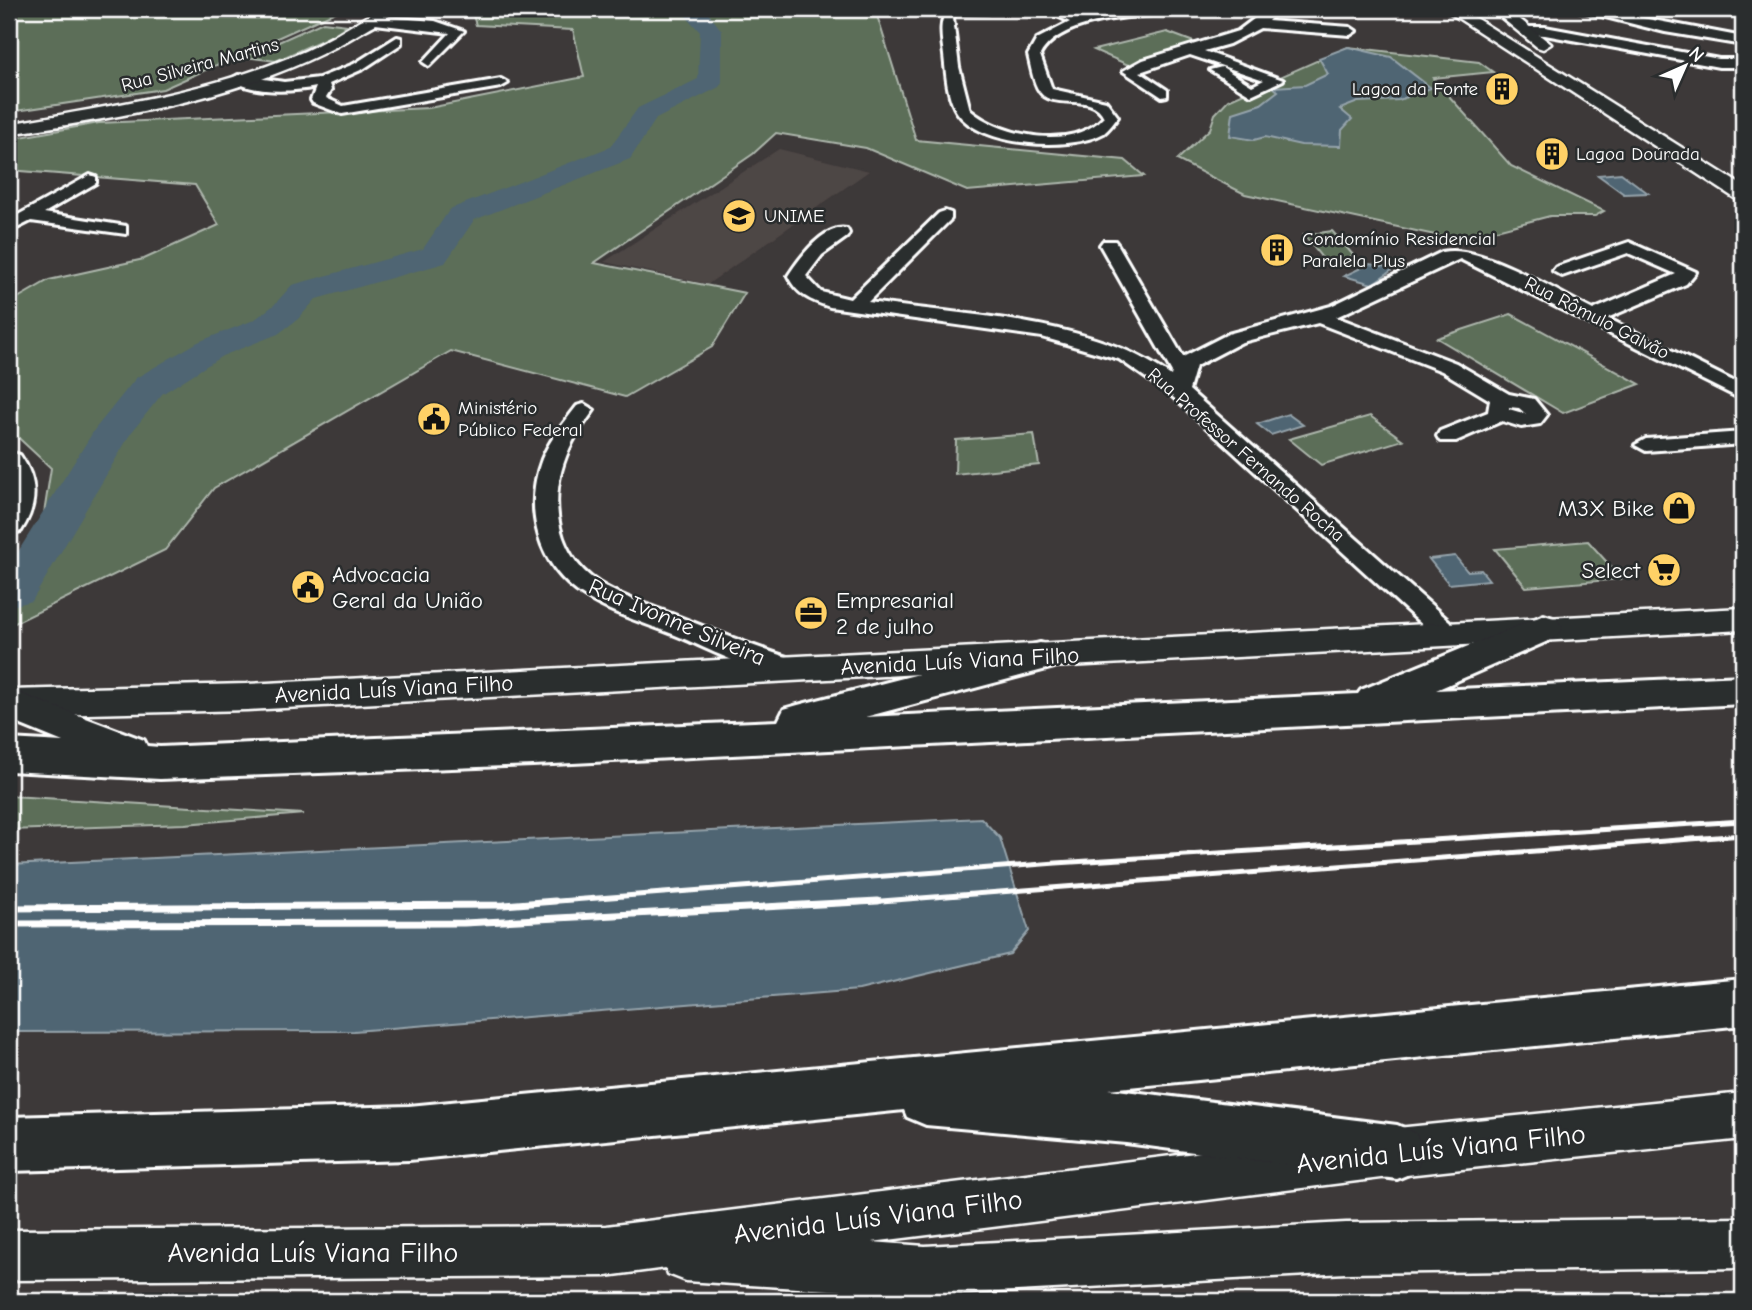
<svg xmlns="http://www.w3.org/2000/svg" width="1752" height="1310" font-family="'Comic Neue',sans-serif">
<rect width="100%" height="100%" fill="#3d3939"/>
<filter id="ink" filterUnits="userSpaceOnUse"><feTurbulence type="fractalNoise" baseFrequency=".0143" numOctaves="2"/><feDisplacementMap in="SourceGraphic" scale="14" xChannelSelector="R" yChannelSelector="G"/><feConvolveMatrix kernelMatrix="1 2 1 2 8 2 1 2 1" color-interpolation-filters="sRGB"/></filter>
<g filter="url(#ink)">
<!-- built -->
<path fill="#4e4645" d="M779 149 869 171 708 284 604 262Z"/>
<!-- green -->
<g fill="#5b6e58" stroke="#adb6ac" stroke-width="2">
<path d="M9 9H342L163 89 9 112Z"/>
<path d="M471 9H875L916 140 1125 160 1144 176 967 191 866 148 776 133 753 154 594 263 745 293 712 347 625 397 451 351 214 488 165 550 9 626V571L43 520 51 468 9 429V303L49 280 144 259 219 225 195 185 9 170V139L99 123 429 108 584 77 573 30 476 25Z"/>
<path d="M323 22 347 25 333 35 276 61 245 57Z"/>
<path d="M1167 32 1207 47 1135 68 1094 50Z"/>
<path d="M1348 47 1479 62 1493 72 1433 78 1511 166 1604 211 1595 216H1550L1458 240 1245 194 1177 160 1210 129 1215 114 1228 100Z"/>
<path d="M1332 231 1354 256 1326 263 1304 235Z"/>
<path d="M1511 314 1640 384 1563 413 1437 338Z"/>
<path d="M1370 416 1403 440 1321 465 1289 439Z"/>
<path d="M1034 434 1039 465 955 474 956 440Z"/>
<path d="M1588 541 1622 579 1526 587 1495 549Z"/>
<path d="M9 796 28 797 304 814 185 824 9 830Z"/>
</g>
<!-- water -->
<g fill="#4f6573" stroke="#95a3ab" stroke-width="2">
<path d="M1348 47 1391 57 1431 88 1399 100 1358 102 1340 109 1352 119 1342 130 1341 146 1301 145 1265 137 1254 140 1230 136 1233 113 1261 104 1278 91 1273 87 1305 85 1328 74 1319 58Z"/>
<path d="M1621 173 1648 193 1624 194 1598 175Z"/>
<path d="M1369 264 1395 268 1372 284 1344 276Z"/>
<path d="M1288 414 1303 425 1271 435 1257 424Z"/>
<path d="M1455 556 1467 571 1481 570 1489 580 1449 584 1429 559Z"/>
<path d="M981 818 1000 838 1029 931 1010 954 859 990 354 1031 9 1032V865Z"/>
</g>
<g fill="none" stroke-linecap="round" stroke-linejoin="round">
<!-- river -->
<path fill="#4f6573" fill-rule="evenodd" d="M684 9H705L722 31V82L719 87 656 119 630 159 474 220 445 263 316 299 298 319 278 334 222 356 162 394 131 433 32 601 16 605 9 603V566L95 429 136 378 198 342 254 320 274 305 292 285 423 249 450 209 610 147 638 108 698 79 700 32 684 14Z"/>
<!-- minor casing -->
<g stroke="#fff" stroke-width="6">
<g id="minor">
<path d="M948 9H994L988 13 956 14 953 18 959 67 970 110C1002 137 1073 151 1104 117 1093 91 1054 111 1040 92 1033 83 1031 66 1028 55L1037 39 1070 22 1043 9H1059L1082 19 1144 9H1191L1185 13C1144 16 1062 15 1040 55L1052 89 1106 101 1118 117C1114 122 1109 129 1104 133 1070 152 980 147 957 112 947 97 946 73 944 55 942 39 938 22 948 9Z"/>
<path d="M1267 9H1279L1268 21 1350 27 1356 31 1350 35 1260 28 1229 44 1204 51 1283 80 1251 95 1210 70 1222 67 1252 86 1264 80 1190 55 1140 72 1167 90V96L1162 97 1123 71 1143 60 1238 31Z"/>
<path d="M1574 9H1595L1743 37V45L1665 32Z"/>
<path d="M371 16 435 21 464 31 429 66 423 62 450 33 367 23 365 20Z"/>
<path d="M1526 27H1545L1719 59H1743V67H1719L1545 35 1522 34 1520 31Z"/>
<path d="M397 37 401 38V44L363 69 329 84 331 90 326 98 343 106 501 79 508 83 501 87 342 114 313 103 311 100 316 87C293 92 251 94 231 79L238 75 284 82 319 78 354 64Z"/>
<path d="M90 175 96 177V183L44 213 120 225 126 226V234L31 221 9 232V220Z"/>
<path d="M945 211 951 213V219L868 302C961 315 1096 319 1171 376L1172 372 1100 245 1103 241H1115L1118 245 1183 357 1228 334 1331 306 1442 252C1481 243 1555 291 1593 310L1676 274 1628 253 1562 276 1553 271 1556 267 1629 242 1696 272 1686 284 1607 318 1743 386V400L1460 259 1336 317 1456 363 1509 394 1534 399 1547 415 1540 424 1521 427 1502 421 1456 441H1440L1437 436 1440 431 1488 412 1490 400 1442 371 1318 323 1242 342 1196 366 1189 390 1457 628 1461 634 1457 640 1448 643 1439 640 1172 396 1119 359 1042 337 830 307C810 300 797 295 788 276 799 259 824 224 847 229L849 233 847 237 822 255 806 276 821 292 850 299 939 213ZM1509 407 1519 408 1526 414 1509 409Z"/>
<path d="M584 404 594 410C587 420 579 430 573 441 548 488 550 551 599 583 625 599 655 607 682 618 721 633 758 649 797 660L801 667 797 674C772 681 712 651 687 640 653 625 615 616 584 596 538 567 523 509 542 459 550 439 564 423 577 406Z"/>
<path d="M1743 432V444L1646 451 1635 445 1646 439Z"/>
</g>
</g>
<!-- major casing -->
<g stroke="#fff" stroke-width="5">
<g id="major">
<path d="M380 9H397C389 19 373 25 362 32 257 96 128 116 9 134V124C109 106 211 92 305 51 331 39 355 23 380 9Z"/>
<path d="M1444 9H1461L1743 186V201L1736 199Z"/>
<path d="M1491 9H1507L1551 44 1543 49 1537 47Z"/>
<path d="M1743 608V630L247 710 9 716V690L247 684Z"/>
<path d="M1743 1093V1139L1397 1176 872 1242 925 1246 1346 1223 1743 1218V1268L1346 1273 925 1296 686 1281 668 1274 666 1268 606 1276 9 1280V1230L606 1226 1397 1128Z"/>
</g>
</g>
<!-- highway casing -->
<g stroke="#fff" stroke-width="6">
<g id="highway">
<path d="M9 452 20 455C38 480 38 505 21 531L9 534Z"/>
<path d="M1544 615 1557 619 1563 628 1557 637 1436 690 1743 676V704L533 765 160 779 9 771V739L63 742 9 720V689L144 740 147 746 160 747 778 721 784 709 798 705 1040 643 1054 647 1059 657 1054 667 865 717 1358 694 1361 690Z"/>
<path d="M1743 979V1025L1109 1089 1397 1125 1416 1133 1424 1152 1416 1171 1397 1179 1126 1143 926 1125 907 1117 904 1110 409 1160 9 1171V1117L409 1106Z"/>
</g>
</g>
<!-- minor -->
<use href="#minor" fill="#2a2d2e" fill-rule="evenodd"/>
<!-- major -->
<use href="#major" fill="#2a2d2e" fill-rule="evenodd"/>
<!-- highway -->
<use href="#highway" fill="#2a2d2e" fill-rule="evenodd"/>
<!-- rail-far1 -->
<g stroke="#fff" stroke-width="5">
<path d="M532 903 1056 863 1743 821"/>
<path d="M855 903 1743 835"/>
</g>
<!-- rail -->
<g stroke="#fff" stroke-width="7">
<path d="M9 908 504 905 555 901"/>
<path d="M9 924 464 923 878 901"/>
</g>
</g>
</g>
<!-- icons -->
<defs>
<g id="building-disc" transform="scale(1.75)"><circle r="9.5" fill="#ffd166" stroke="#2a2d2e"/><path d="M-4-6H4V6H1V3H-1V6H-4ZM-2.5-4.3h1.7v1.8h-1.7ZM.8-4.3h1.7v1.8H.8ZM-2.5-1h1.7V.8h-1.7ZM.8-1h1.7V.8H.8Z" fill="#111"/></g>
<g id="university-disc" transform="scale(1.75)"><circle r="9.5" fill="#ffd166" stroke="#2a2d2e"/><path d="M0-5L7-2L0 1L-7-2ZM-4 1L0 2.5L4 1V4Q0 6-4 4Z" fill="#111"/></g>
<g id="civic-disc" transform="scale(1.75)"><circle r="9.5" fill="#ffd166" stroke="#2a2d2e"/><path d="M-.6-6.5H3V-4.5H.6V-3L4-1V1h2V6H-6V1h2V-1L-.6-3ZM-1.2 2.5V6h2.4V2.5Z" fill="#111"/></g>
<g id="shop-disc" transform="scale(1.75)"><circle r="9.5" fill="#ffd166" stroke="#2a2d2e"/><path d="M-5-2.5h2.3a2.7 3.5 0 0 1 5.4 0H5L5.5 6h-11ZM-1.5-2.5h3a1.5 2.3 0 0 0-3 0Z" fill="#111"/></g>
<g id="supermarket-disc" transform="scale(1.75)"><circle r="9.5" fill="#ffd166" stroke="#2a2d2e"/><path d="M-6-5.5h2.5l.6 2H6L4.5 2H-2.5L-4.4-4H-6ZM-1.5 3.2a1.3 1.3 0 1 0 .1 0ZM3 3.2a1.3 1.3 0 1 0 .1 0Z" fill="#111"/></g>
<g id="office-disc" transform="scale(1.75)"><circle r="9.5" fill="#ffd166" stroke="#2a2d2e"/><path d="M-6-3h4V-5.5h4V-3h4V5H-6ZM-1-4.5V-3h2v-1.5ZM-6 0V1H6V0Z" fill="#111"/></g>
</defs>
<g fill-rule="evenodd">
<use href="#building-disc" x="1502" y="89"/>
<use href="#building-disc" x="1552" y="154"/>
<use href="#university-disc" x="739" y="216"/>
<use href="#building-disc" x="1277" y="250"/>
<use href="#civic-disc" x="434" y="419"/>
<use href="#shop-disc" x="1679" y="508"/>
<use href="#supermarket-disc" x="1664" y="570"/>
<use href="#civic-disc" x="308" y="587"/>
<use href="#office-disc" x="811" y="613"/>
</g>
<g text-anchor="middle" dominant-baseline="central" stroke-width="5" stroke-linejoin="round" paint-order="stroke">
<!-- far-street labels -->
<g font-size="19" fill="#fff" stroke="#2a2d2e">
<text transform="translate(200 65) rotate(-15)">Rua Silveira Martins</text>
<text transform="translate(1597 318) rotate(27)">Rua Rômulo Galvão</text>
<text transform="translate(1246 455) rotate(41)">Rua Professor Fernando Rocha</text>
</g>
<!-- far-poi labels -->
<g font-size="19" fill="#fff" stroke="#2a2d2e" text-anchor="start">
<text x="1478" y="89" text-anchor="end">Lagoa da Fonte</text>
<text x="1576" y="154">Lagoa Dourada</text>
<text x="764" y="216">UNIME</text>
<text x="1302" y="239">Condomínio Residencial<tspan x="1302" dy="22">Paralela Plus</tspan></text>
<text x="458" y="408">Ministério<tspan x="458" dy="22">Público Federal</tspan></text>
</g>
<!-- poi labels -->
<g font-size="23" fill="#fff" stroke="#2a2d2e" text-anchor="end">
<text x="1654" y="508">M3X Bike</text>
<text x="1640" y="570">Select</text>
<text x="332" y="574" text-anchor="start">Advocacia<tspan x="332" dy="26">Geral da União</tspan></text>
<text x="836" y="600" text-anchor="start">Empresarial<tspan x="836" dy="26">2 de julho</tspan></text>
</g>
<!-- street labels -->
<g font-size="23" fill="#fff" stroke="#2a2d2e">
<text transform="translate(677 622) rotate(23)">Rua Ivonne Silveira</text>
<text transform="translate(960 661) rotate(-3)">Avenida Luís Viana Filho</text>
<text transform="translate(394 689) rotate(-3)">Avenida Luís Viana Filho</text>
</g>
<!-- near-street labels -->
<g font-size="28" fill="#fff" stroke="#2a2d2e">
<text transform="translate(1441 1149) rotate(-6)">Avenida Luís Viana Filho</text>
<text transform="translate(878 1217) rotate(-7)">Avenida Luís Viana Filho</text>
<text x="313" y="1253">Avenida Luís Viana Filho</text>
</g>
</g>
<!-- margin -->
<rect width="1752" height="1310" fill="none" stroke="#2a2d2e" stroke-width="35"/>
<rect x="18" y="18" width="1717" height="1275" fill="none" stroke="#fff" stroke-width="2.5" filter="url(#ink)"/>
<!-- north arrow -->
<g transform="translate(1685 66) rotate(45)" stroke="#2a2d2e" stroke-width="5" paint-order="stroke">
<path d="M0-5L12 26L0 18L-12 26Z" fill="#ffffff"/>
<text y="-10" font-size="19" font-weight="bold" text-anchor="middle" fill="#ffffff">N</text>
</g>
</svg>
